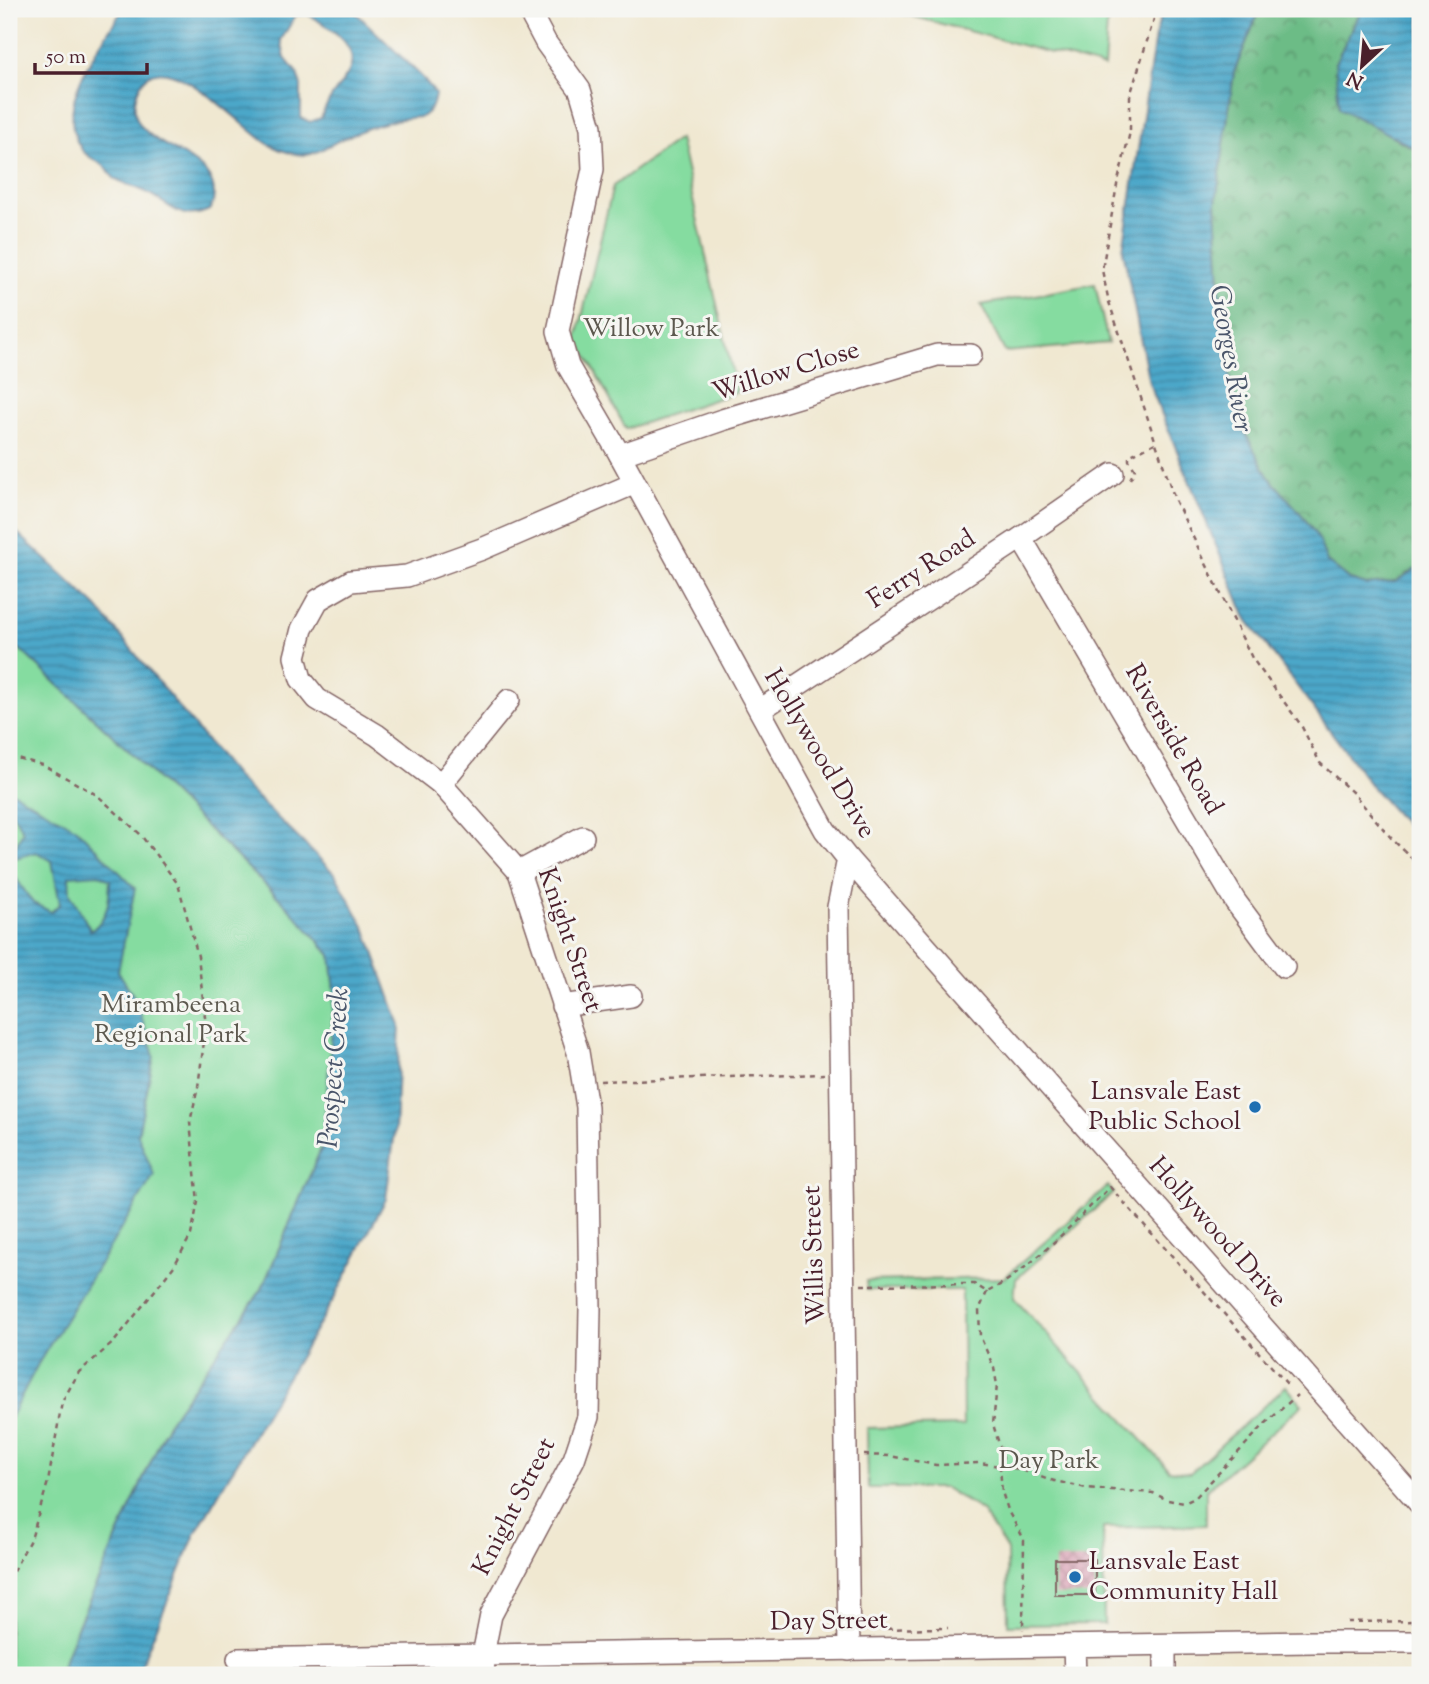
<svg xmlns="http://www.w3.org/2000/svg" width="1429" height="1684" font-family="'Sorts Mill Goudy',serif">
<defs>
<pattern id="forest-crowns" width="20" height="18" patternUnits="userSpaceOnUse" patternTransform="scale(1.75)"><rect width="20" height="18" fill="#6cbc86"/><path d="M2 6a3 3 0 1 1 6 0M12 15a3 3 0 1 1 6 0" fill="none" stroke="#5b986e"/></pattern>
<pattern id="water-rules" width="6" height="5" patternUnits="userSpaceOnUse" patternTransform="scale(1.75)"><rect width="6" height="5" fill="#4ba7c9"/><path d="M0 2.5h6" fill="none" stroke="#4087a3"/></pattern>
<pattern id="building-cross-hatch" width="8" height="8" patternUnits="userSpaceOnUse" patternTransform="scale(1.75)"><rect width="8" height="8" fill="#daa1b5"/><path d="M0 0l8 8M0 8l8-8" fill="none" stroke="#b38393"/></pattern>
</defs>
<rect width="100%" height="100%" fill="#f6f6f2"/>
<filter id="ink" filterUnits="userSpaceOnUse"><feTurbulence type="fractalNoise" baseFrequency=".0143" numOctaves="2"/><feDisplacementMap in="SourceGraphic" scale="14" xChannelSelector="R" yChannelSelector="G"/><feConvolveMatrix kernelMatrix="1 2 1 2 8 2 1 2 1" color-interpolation-filters="sRGB"/></filter>
<filter id="wash" filterUnits="userSpaceOnUse"><feTurbulence type="fractalNoise" baseFrequency=".00686" numOctaves="4" result="noise"/><feDisplacementMap in="SourceGraphic" scale="28" xChannelSelector="R" yChannelSelector="G"/><feGaussianBlur stdDeviation="1.57" result="paint"/><feColorMatrix in="noise" values="0 0 0 0 0 0 0 0 0 0 0 0 0 0 0 0 0 1.4 0 .05"/><feComposite in="paint" operator="in"/></filter>
<g filter="url(#wash)">
<rect width="100%" height="100%" fill="#f0e8d1"/>
<!-- green -->
<g fill="#85dca0" stroke="#687e66" stroke-width="2">
<path d="M885 9H1108L1104 67Z"/>
<path d="M679 139 737 392 626 429 577 338 613 186Z"/>
<path d="M1095 284 1108 343 1005 352 981 305Z"/>
<path d="M9 639 128 750 289 908 331 955 335 992 323 1144 262 1289 168 1423 76 1630 59 1675H9Z"/>
<path d="M1108 1186 1113 1193 1016 1279 1014 1298 1169 1470 1190 1473 1286 1386 1302 1405 1206 1491V1525L1103 1528 1104 1624 1008 1625 1007 1550 982 1511 945 1488H868L867 1428 963 1426 962 1290H867L866 1281 1004 1278Z"/>
</g>
<!-- forest -->
<path fill="url(#forest-crowns)" stroke="#5b6e58" stroke-width="2" d="M1260 9H1362L1335 63 1396 139 1420 151V566L1395 582 1366 585 1350 580 1327 562 1318 538 1302 515 1267 476 1239 421 1222 334 1216 202 1234 72Z"/>
<!-- water -->
<g fill="url(#water-rules)" stroke="#4a637a" stroke-width="2" fill-rule="evenodd">
<path d="M123 9H352L421 76 435 93C434 105 431 111 421 117 392 118 366 128 340 140 331 144 321 151 311 154 299 157 281 151 270 145 249 135 163 37 140 86 107 155 235 144 211 209 182 224 171 205 148 193 139 188 121 183 114 178 110 174 108 169 104 166 97 160 88 158 82 150 51 106 100 46 123 9ZM307 14C327 26 365 46 347 75 336 92 329 97 321 118L310 122 301 118V86L297 73 285 58 281 40 296 15Z"/>
<path d="M1163 9H1260L1234 72 1216 202 1222 334 1239 421 1268 476 1302 515 1318 538 1327 562 1350 580 1366 585 1395 582 1420 566V841L1373 788 1246 618 1149 383 1123 250 1155 36Z"/>
<path d="M1362 9H1420V151L1339 108 1335 63Z"/>
<path d="M9 525 97 607 236 777 335 874 366 930 400 1025 395 1131 386 1199 333 1300 196 1532 137 1675H59L76 1630 168 1423 262 1289 323 1144 335 992 331 955 289 908 128 750 9 639Z"/>
<path d="M9 790 76 828 135 888 118 971 136 1000 154 1056 138 1135 154 1175 38 1364 9 1420V868L33 903 51 912 60 904 52 861 36 852 9 860V847H15L23 831 12 812 9 810ZM99 874 110 880C109 901 109 917 91 931L70 893 69 876Z"/>
</g>
<g id="blocks">
<!-- building -->
<rect fill="url(#building-cross-hatch)" x="1055" y="1559" width="40" height="36"/>
</g>
</g>
<g filter="url(#ink)">
<use href="#blocks" fill-opacity="0" stroke="#846565" stroke-width="2"/>
<g fill="none" stroke-linecap="round" stroke-linejoin="round">
<!-- minor casing -->
<g stroke="#846565" stroke-width="24">
<g id="minor">
<path d="M528 9 546 43 580 90 591 127 593 169 558 331 568 366 620 455 825 830 848 859 1420 1504"/>
<path d="M620 455 722 420 937 355H971"/>
<path d="M1021 538 1235 901 1284 967"/>
<path d="M760 710 1021 538 1113 474"/>
<path d="M441 784 509 700"/>
<path d="M848 859 838 907 849 1650"/>
<path d="M519 872 583 837"/>
<path d="M562 1006 631 996"/>
<path d="M1165 1645V1675"/>
<path d="M1074 1646 1075 1675"/>
<path d="M238 1659 1313 1642H1420"/>
<path d="M484 1675 483 1655 491 1615 574 1459 588 1417 590 1309 587 1107 578 1052 519 872 441 784 377 735 317 699 301 679 295 657 302 629 318 600 351 581 407 576 482 549 633 484"/>
</g>
</g>
<!-- path -->
<g stroke="#846565" stroke-width="2.5" stroke-dasharray="5 5" stroke-linecap="butt">
<path d="M1157 9 1130 96V132L1117 185 1102 270 1109 302 1175 500 1252 658 1301 725 1320 763 1353 793 1392 839 1420 866"/>
<path d="M1130 479 1135 470 1129 460V456L1155 443"/>
<path d="M9 756 43 765 97 795 140 834 178 884 198 956 206 1026 198 1087 190 1122 198 1202 191 1235 174 1266 152 1294 114 1342 79 1372 62 1402 48 1482 32 1536 9 1579"/>
<path d="M600 1081 824 1074"/>
<path d="M861 1285 974 1284 987 1292C1030 1271 1075 1221 1110 1187L1288 1385"/>
<path d="M987 1292 979 1310 980 1336 994 1368 997 1385 993 1424 1003 1457 1000 1467 1002 1492 1009 1513 1024 1539 1023 1630"/>
<path d="M864 1455 890 1456 936 1465 979 1463 1019 1469 1046 1479 1086 1488 1153 1493 1168 1500 1184 1503 1195 1498 1265 1424 1297 1395"/>
<path d="M1347 1622 1420 1621"/>
<path d="M867 1629 948 1628"/>
</g>
<!-- minor -->
<use href="#minor" stroke="#fff" stroke-width="21"/>
</g>
</g>
<!-- markers -->
<g fill="#1f6fb2" stroke="#f6f6f2" stroke-width="2.5">
<circle cx="1255" cy="1107" r="7"/>
<circle cx="1075" cy="1577" r="7"/>
</g>
<g text-anchor="middle" dominant-baseline="central" stroke-width="6" stroke-linejoin="round" paint-order="stroke">
<!-- park labels -->
<g font-size="26" fill="#5c584e" stroke="#f6f6f2">
<text x="651" y="329">Willow Park</text>
<text x="171" y="1005">Mirambeena<tspan x="171" dy="30">Regional Park</tspan></text>
<text x="1049" y="1461">Day Park</text>
</g>
<!-- street labels -->
<g font-size="26" fill="#4a1f2b" stroke="#f6f6f2">
<text transform="translate(786 372) rotate(-17)">Willow Close</text>
<text transform="translate(922 570) rotate(-33)">Ferry Road</text>
<text transform="translate(1173 740) rotate(60)">Riverside Road</text>
<text transform="translate(819 754) rotate(59)">Hollywood Drive</text>
<text transform="translate(569 940) rotate(71)">Knight Street</text>
<text transform="translate(1217 1233) rotate(48)">Hollywood Drive</text>
<text transform="translate(815 1255) rotate(-92)">Willis Street</text>
<text transform="translate(515 1507) rotate(-63)">Knight Street</text>
<text transform="translate(829 1622) rotate(-1)">Day Street</text>
</g>
<!-- poi labels -->
<g font-size="26" fill="#4a1f2b" stroke="#f6f6f2" text-anchor="end">
<text x="1241" y="1092">Lansvale East<tspan x="1241" dy="30">Public School</tspan></text>
<text x="1089" y="1562" text-anchor="start">Lansvale East<tspan x="1089" dy="30">Community Hall</tspan></text>
</g>
<!-- water labels -->
<g font-size="28" font-style="italic" fill="#4a556a" stroke="#f6f6f2">
<text transform="translate(1230 359) rotate(80)">Georges River</text>
<text transform="translate(335 1068) rotate(-86)">Prospect Creek</text>
</g>
</g>
<!-- margin -->
<rect width="1429" height="1684" fill="none" stroke="#f6f6f2" stroke-width="35"/>
<!-- north arrow -->
<g transform="translate(1362 66) rotate(206)" stroke="#f6f6f2" stroke-width="5" paint-order="stroke">
<path d="M0-5L12 26L0 18L-12 26Z" fill="#4a1f2b"/>
<text y="-10" font-size="19" font-weight="bold" text-anchor="middle" fill="#4a1f2b">N</text>
</g>
<!-- scale -->
<path d="M35 63v10h112v-10" fill="none" stroke="#4a1f2b" stroke-width="3.5"/>
<text x="46" y="63" font-size="21" fill="#4a1f2b" stroke="#f6f6f2" stroke-width="5" paint-order="stroke">50 m</text>
</svg>
